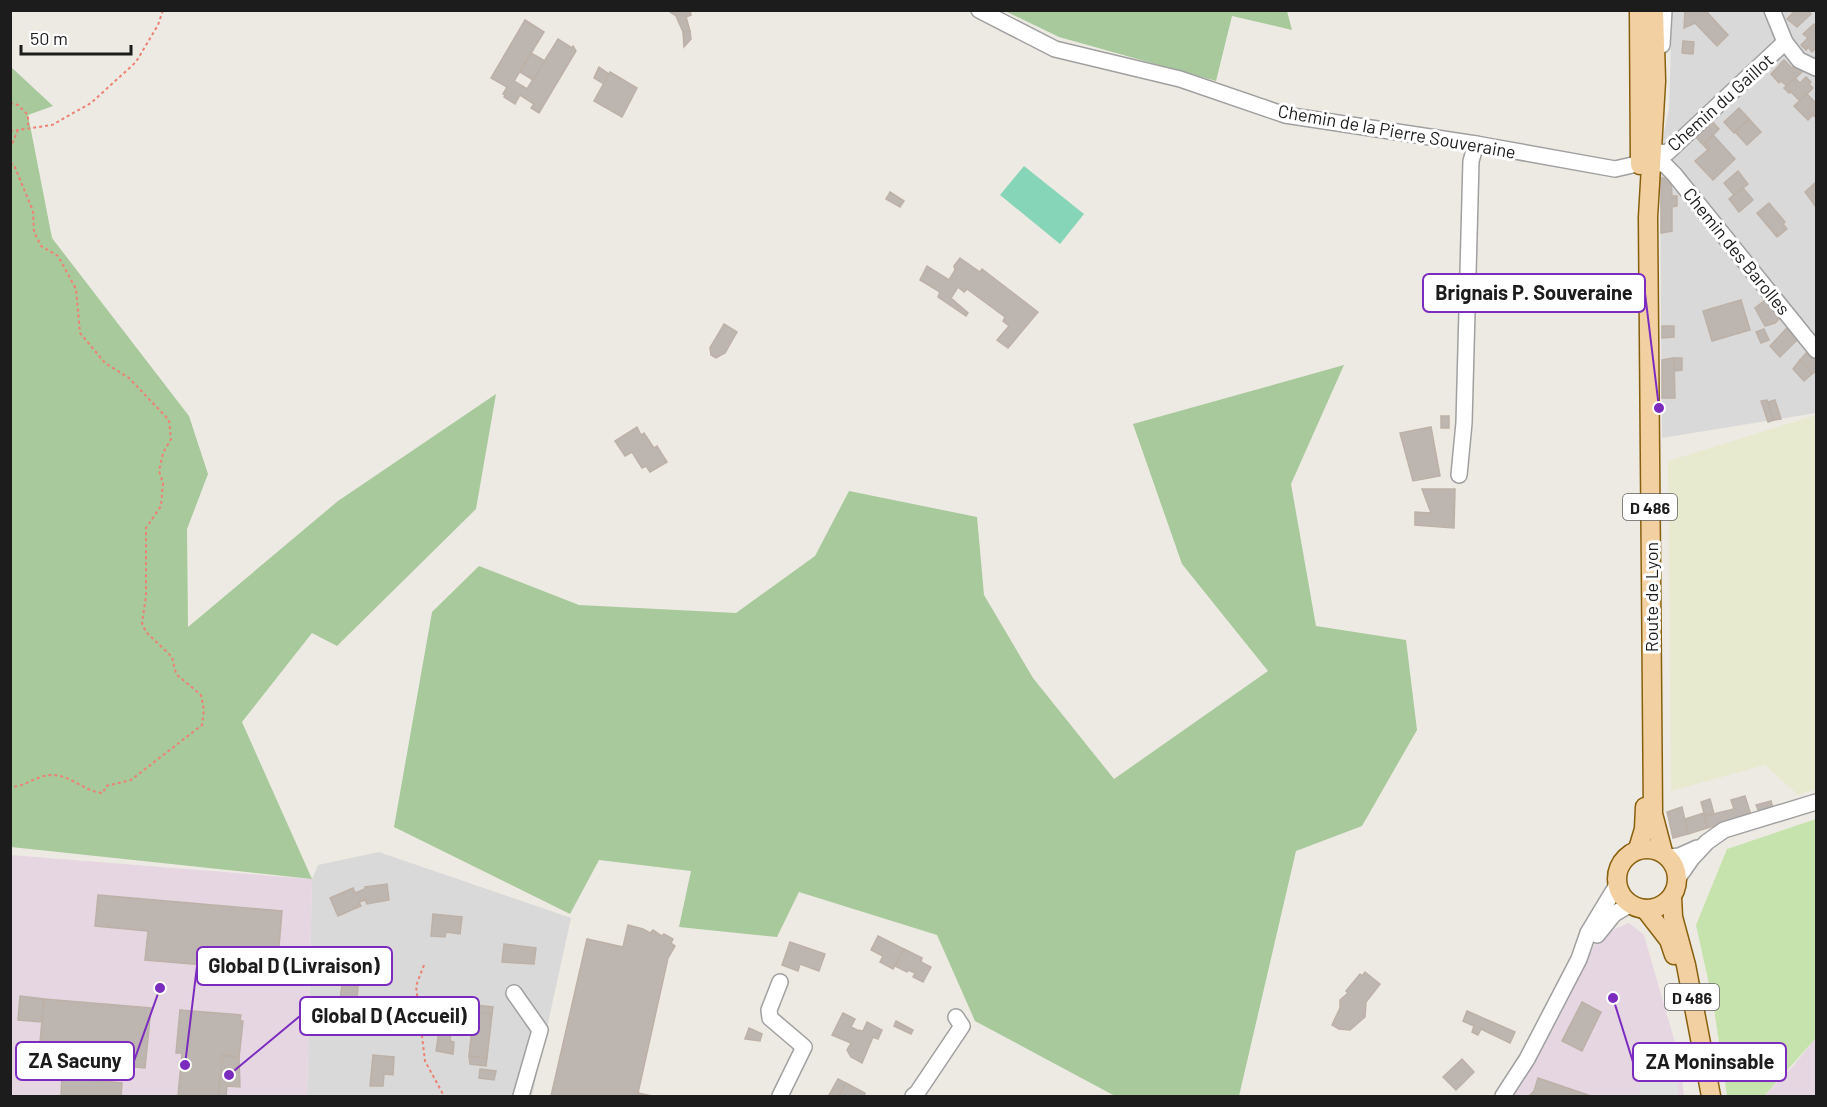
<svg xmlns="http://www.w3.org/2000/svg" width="1827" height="1107" font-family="Barlow,sans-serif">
<rect width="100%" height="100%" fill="#edeae3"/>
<!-- residential -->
<g fill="#dad9d9">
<path d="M1672 11H1816V413L1662 438 1660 177 1661 148 1669 108Z"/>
<path d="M379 852 571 918 532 1096H307L312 879 318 865Z"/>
</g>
<!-- industrial -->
<g fill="#e5d6e2">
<path d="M10 855 312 879 307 1096H11Z"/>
<path d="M1629 923 1644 935 1680 1060 1684 1096H1507L1526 1067 1600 935Z"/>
<path d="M1816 1038V1096H1764L1793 1066Z"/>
</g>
<!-- farmland -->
<path fill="#e8ead0" d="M1816 415V789L1798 795 1765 765 1671 791 1668 461Z"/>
<!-- grass -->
<path fill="#c7e3ad" d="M1816 819V1038L1764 1096H1727L1713 1002 1696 925 1727 849Z"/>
<!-- forest -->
<g fill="#a8c99b">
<path d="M1005 11H1287L1292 30 1232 16 1216 81 1059 37Z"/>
<path d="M10 66 53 106 28 115 52 238 189 416 208 474 187 529 188 627 338 501 496 394 476 509 337 646 312 633 242 722 312 879 11 847Z"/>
<path d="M1344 365 1291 484 1316 626 1406 640 1417 730 1362 826 1296 851 1239 1096H1115L975 1021 937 935 799 892 777 937 679 927 691 871 599 860 570 914 394 827 432 612 479 566 579 605 736 613 815 556 849 491 977 517 984 595 1033 678 1114 779 1268 671 1182 564 1133 424Z"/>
</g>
<!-- pitch -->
<path fill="#87d5b8" d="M1024 166 1084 214 1060 244 1000 195Z"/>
<!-- parking -->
<path fill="#e0e0e0" d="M1664 1069 1678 1081V1096H1640V1083L1651 1081 1652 1070Z"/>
<!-- building -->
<g fill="#bdb6b0" stroke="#bdb1a7" stroke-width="1.5">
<path d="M671 10H690L691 15 686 17 690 31 683 32 676 16 670 12Z"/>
<path d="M1685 10H1705L1728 35 1717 46 1695 23 1684 28Z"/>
<path d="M1790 10H1808L1811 14 1797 27 1787 19 1793 13Z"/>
<path d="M525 20 544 32 514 81 527 89 558 39 572 48 573 46 576 51 539 113 531 108 534 104 520 95 515 104 504 97 505 95 503 94 507 87 491 78Z"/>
<path d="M1814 24 1816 26V48L1812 52 1808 47 1806 50 1801 45 1808 38 1803 34Z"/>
<path d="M690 31 691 39 684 47 683 32Z"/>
<path d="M1683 41 1694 42 1693 54 1682 53Z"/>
<path d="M531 53 545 61 533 80 520 72Z"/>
<path d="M1784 60 1792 68 1795 65 1802 72 1787 86 1781 81 1779 83 1771 74Z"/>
<path d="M599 67 609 74 604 84 594 78Z"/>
<path d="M610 72 637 88 622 117 594 101Z"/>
<path d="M1806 77 1811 82 1809 84 1813 88 1800 101 1791 92 1789 93 1784 88 1795 78 1800 83Z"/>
<path d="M1807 94 1815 102 1816 101V118L1813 115 1808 120 1794 106Z"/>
<path d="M1739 108 1749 119 1734 133 1724 122Z"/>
<path d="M1709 118 1719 129 1705 143 1710 148 1708 150 1693 134Z"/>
<path d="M1749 119 1761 132 1747 145 1735 132Z"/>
<path d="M1713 135 1735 159 1713 180 1695 161 1710 148 1705 143Z"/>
<path d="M1738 171 1748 184 1734 195 1724 183Z"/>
<path d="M1661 178H1671L1672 196H1677V206L1672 207V231L1661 233Z"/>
<path d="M1816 182V207L1805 192Z"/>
<path d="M1743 188 1753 200 1739 212 1729 199Z"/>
<path d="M890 192 904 201 900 207 886 199Z"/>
<path d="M1769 203 1785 222 1783 224 1787 229 1777 237 1757 213Z"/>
<path d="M960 258 980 272 982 269 1038 312 1008 348 997 340 1009 326 1003 321 1005 317 967 289 964 292 958 287 951 298 968 313 966 316 938 297 940 292 920 280 927 266 949 280 955 270 954 266Z"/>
<path d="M1768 298 1782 316 1775 323 1765 326 1755 308Z"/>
<path d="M1741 300 1750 330 1712 341 1703 311Z"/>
<path d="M724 324 737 332 725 353 716 358 711 355 710 348Z"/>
<path d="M1662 326H1674V337L1662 338Z"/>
<path d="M1789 326 1799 338 1780 357 1770 346Z"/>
<path d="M1764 329 1769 340 1761 343 1756 332Z"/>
<path d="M1809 350 1816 360V371L1812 374 1800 360Z"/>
<path d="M1674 358 1675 398H1662V360Z"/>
<path d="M1674 358H1682V370L1675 371Z"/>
<path d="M1800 360 1812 374 1804 381 1793 369Z"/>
<path d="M1767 400 1774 420 1768 422 1761 401Z"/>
<path d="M1775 400 1781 419 1774 420 1768 402Z"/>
<rect x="1441" y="416" width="8" height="12"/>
<path d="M637 427 641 435 644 433 654 448 657 446 667 462 650 472 646 466 642 468 632 452 625 456 615 441Z"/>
<path d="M1431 427 1440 476 1413 481 1400 433Z"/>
<path d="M1422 489H1455L1454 528 1415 525V512L1431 513Z"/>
<path d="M1745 796 1751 815 1707 828 1705 816 1734 809 1731 800Z"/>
<path d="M1710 799 1714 814 1705 816 1701 802Z"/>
<path d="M1771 801 1773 808 1759 812 1756 805Z"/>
<path d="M1682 807 1688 834 1673 838 1667 812Z"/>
<path d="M1704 813 1707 828 1688 834 1685 819Z"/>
<path d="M387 884 389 900 367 904 365 900 359 902 361 906 338 916 330 898 353 888 355 893 365 889V887Z"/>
<path d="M98 895 282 911 277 971 145 960 148 931 95 926Z"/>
<path d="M433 914 462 917 460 934 446 932 445 937 431 936Z"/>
<path d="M628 925 643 929 650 933 653 930 662 936 664 934 673 939 671 943 675 946 668 958 638 1093 652 1096H551L587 939 623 947Z"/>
<path d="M878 936 904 949 893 969 880 962 883 956 871 950Z"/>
<path d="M790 942 825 954 819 971 800 964 798 971 782 965Z"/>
<path d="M504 944 536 948 534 964 502 962Z"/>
<path d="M904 949 922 958 921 962 931 967 923 982 913 977 915 973 908 970 907 972 895 966Z"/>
<path d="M1365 972 1380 984 1366 1002 1365 1017 1350 1030 1339 1029 1332 1025 1340 1008V1000L1348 993 1346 991 1360 974 1362 976Z"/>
<path d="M342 984 358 986 357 999 354 998V1003L368 1004 366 1019 338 1016Z"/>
<path d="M20 996 44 999 42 1022 18 1020Z"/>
<path d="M44 999 151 1008 145 1068 50 1059V1065L38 1064Z"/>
<path d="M1582 1002 1601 1012 1582 1051 1562 1041Z"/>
<path d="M476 1005 493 1007 492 1014 475 1012Z"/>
<path d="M180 1010 241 1015 240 1021H243L239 1058 223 1055 218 1096H178L182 1053H176Z"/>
<path d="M1467 1011 1515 1032 1510 1043 1481 1029 1478 1035 1472 1032 1474 1026 1463 1021Z"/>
<path d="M474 1012 492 1014 487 1058 469 1056Z"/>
<path d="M843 1013 855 1019 851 1027 857 1030 863 1031 867 1022 882 1030 878 1039 873 1037 862 1063 851 1057 847 1050 851 1043 832 1035Z"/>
<path d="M896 1021 913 1030 911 1034 894 1026Z"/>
<path d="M440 1024 452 1025 450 1041 454 1042 453 1054 436 1051Z"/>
<path d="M749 1028 762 1034 760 1041 745 1039Z"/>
<path d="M223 1055 239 1058 240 1087 227 1086 226 1096H218Z"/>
<path d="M373 1055 394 1057 393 1075 384 1074 383 1086H370Z"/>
<path d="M469 1056 487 1058 486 1066 470 1064Z"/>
<path d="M1462 1059 1474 1072 1456 1090 1443 1077Z"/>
<path d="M480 1069 496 1071 494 1080 479 1078Z"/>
<path d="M62 1077 122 1083 121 1096H61Z"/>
<path d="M1538 1078 1591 1096H1529L1534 1091Z"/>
<path d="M838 1079 846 1083 839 1096H832L829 1095Z"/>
<path d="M846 1083 865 1093 864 1096H839Z"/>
</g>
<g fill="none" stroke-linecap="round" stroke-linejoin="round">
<!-- minor casing -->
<g stroke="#a0a0a0" stroke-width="18">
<g id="minor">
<path d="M979 10 1055 49 1180 79 1285 115 1476 144 1615 169 1650 161 1665 165 1674 174 1816 350"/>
<path d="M1772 10 1785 42 1799 60 1816 68"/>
<path d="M1662 45 1664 10"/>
<path d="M1651 151 1667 153 1785 42"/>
<path d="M1459 475 1464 423 1471 161 1476 144"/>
<path d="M1669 857 1679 856 1697 848"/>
<path d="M1678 878 1692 858 1707 842 1724 830 1816 802"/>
<path d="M1597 935 1614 914 1631 904"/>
<path d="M514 993 540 1030 521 1096"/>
<path d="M780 1096 804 1047 770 1018 769 1010 780 982"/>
<path d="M913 1096 917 1093 962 1026 956 1017"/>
<path d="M1503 1096 1527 1059 1579 959 1588 933 1617 885"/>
</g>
</g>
<!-- major casing -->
<g stroke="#88600d" stroke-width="21">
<g id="major">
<path d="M1639 10 1640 165"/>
<path d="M1654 10 1656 81 1648 217 1653 814 1663 852"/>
<circle cx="1647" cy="879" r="30"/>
<path d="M1638 849 1644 829 1645 807"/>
<path d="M1672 897 1673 917 1686 965 1711 1096"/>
<path d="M1645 909 1669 940 1674 955"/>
</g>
</g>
<!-- path -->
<g stroke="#ed8174" stroke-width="2" stroke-dasharray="3 3" stroke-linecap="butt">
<path d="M10 103 18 105 28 115V128"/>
<path d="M10 131 18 130"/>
<path d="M10 149 18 130 52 125 91 103 136 62 158 25 163 10"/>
<path d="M10 163 14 165 33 211 34 232 41 246 58 256 76 289 80 333 105 363 129 378 169 420 171 439 163 453 159 471 163 483 161 506 146 528V596L142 623 146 632 172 657 176 674 201 695 204 710 202 725 131 780 106 786 103 793C85 792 71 775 52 775 37 775 25 787 10 787"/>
<path d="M424 965 416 986 425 1061 444 1096"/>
</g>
<!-- minor -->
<use href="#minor" stroke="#fff" stroke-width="15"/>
<!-- major -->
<use href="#major" stroke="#f3d0a2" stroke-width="18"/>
</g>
<g text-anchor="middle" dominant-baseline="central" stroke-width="6" stroke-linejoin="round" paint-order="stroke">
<!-- shield labels -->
<g fill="#fff" stroke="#606060" stroke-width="1.5">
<rect x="1623" y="494" width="54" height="26" rx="4.5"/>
<rect x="1665" y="984" width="54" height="26" rx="4.5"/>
</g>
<g font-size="16" font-weight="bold" fill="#1c1c1c">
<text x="1650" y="507">D 486</text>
<text x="1692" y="997">D 486</text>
</g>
<!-- street labels -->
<g font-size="18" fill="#1c1c1c" stroke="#fff">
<text transform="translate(1720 102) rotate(-42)">Chemin du Gaillot</text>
<text transform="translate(1397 131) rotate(10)">Chemin de la Pierre Souveraine</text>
<text transform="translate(1737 251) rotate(51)">Chemin des Barolles</text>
<text transform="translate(1651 597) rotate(-90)">Route de Lyon</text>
</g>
</g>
<!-- callouts -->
<path fill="none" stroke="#7b2cbf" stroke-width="2" d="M1659 408L1645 293M185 1065L197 966M229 1075L300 1016M160 988L134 1061M1613 998L1633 1062"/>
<g fill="#7b2cbf" stroke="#fff" stroke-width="2">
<circle cx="1659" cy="408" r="6"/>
<circle cx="185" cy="1065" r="6"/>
<circle cx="229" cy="1075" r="6"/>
<circle cx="160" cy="988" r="6"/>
<circle cx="1613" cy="998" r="6"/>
</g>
<g fill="#fff" stroke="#7b2cbf" stroke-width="2">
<rect x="1423" y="274" width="222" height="38" rx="6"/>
<rect x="197" y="947" width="195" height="38" rx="6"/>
<rect x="300" y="997" width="179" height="38" rx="6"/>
<rect x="16" y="1042" width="118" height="38" rx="6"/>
<rect x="1633" y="1043" width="153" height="38" rx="6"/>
</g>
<g font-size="20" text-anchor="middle" font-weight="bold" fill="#1c1c1c">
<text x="1534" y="300">Brignais P. Souveraine</text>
<text x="294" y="973">Global D (Livraison)</text>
<text x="389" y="1023">Global D (Accueil)</text>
<text x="75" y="1068">ZA Sacuny</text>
<text x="1710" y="1069">ZA Moninsable</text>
</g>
<!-- border -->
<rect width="1827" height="1107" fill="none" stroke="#1c1c1c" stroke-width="24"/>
<!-- scale -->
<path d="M21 45v9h110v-9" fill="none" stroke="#1c1c1c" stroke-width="3"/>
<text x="30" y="45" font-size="18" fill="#1c1c1c" stroke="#ffffff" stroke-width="4.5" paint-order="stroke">50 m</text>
</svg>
